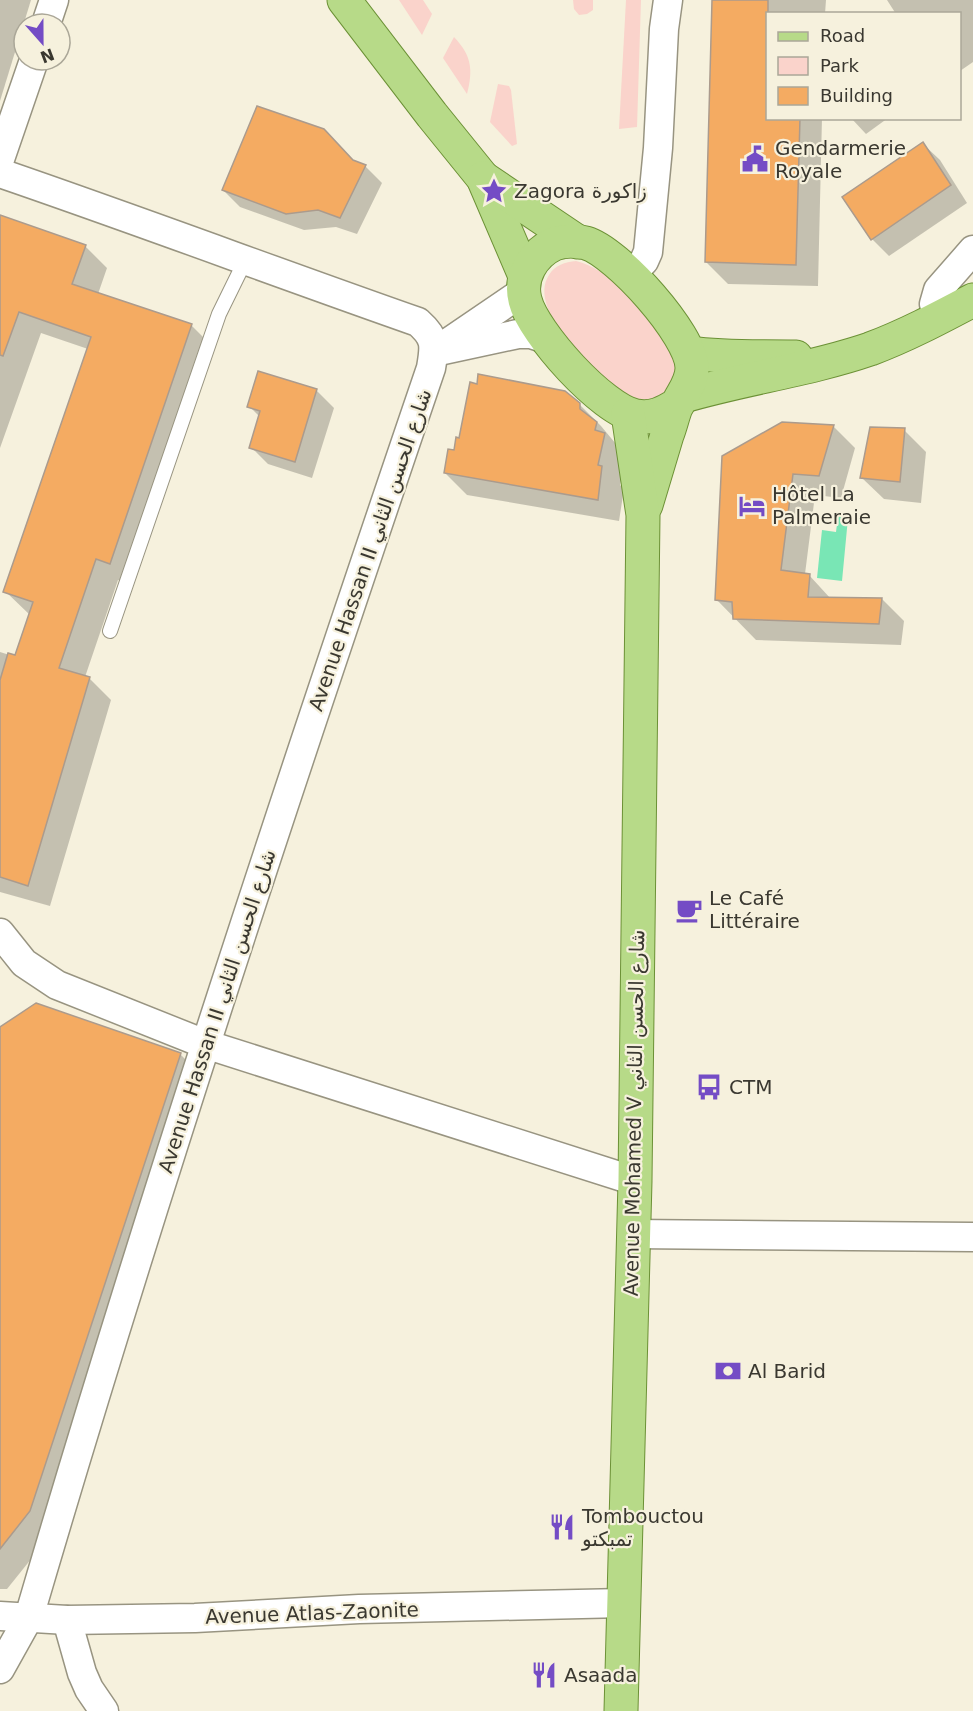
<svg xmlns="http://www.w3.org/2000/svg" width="973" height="1711" font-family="'DejaVu Sans','Noto Naskh Arabic',sans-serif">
<rect width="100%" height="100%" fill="#f6f1dd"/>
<!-- green -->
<g fill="#fad3cb">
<path d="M399 0H423L432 14 422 35Z"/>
<path d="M573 0H593V10L587 14 579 15 574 9Z"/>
<path d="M626 0H641L637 127 619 129Z"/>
<path d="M454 37C472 56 473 70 467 94L443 58Z"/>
<path d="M498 84 509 86 511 90 517 144 512 146 490 122Z"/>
<path d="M576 261C592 265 607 275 620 286 640 304 706 377 659 396 648 401 640 401 629 395 600 379 525 311 549 275 555 265 565 262 576 261Z"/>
</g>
<!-- water -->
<path fill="#79e6b5" d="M838 516 848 518 842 581 817 578 822 530 836 532Z"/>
<!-- shadow -->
<g fill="#0003">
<path d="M0 0H31L0 101Z"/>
<path d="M713 0H826L825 14H768V118H822L818 286 728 284 706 262Z"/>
<path d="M887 0H973V62L960 71V14H896Z"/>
<path d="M851 118H888L866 134Z"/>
<path d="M923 144 940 160 967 203 889 256 872 239 844 198Z"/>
<path d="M354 162 365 166 382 183 357 234 336 227 304 230 240 207 223 190Z"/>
<path d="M0 230 85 246 107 268 98 294 191 325 213 347 132 585 118 580 85 677 89 678 111 700 50 906 0 892V652L16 657 30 615 5 591 88 349 41 333 0 448Z"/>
<path d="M259 373 317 391 334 408 312 478 268 464 251 447 260 417 249 406Z"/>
<path d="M579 404 601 426 626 456 620 485 624 489 619 521 467 495 445 473 456 451Z"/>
<path d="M833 426 855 448 841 498 815 495 805 574 809 575 831 599H882L904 621 901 645 756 640 716 599 724 456Z"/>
<path d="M904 430 926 452 921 503 884 499 862 478Z"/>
<path d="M0 1029 180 1054 202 1076 52 1533 7 1589H0Z"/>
</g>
<!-- building -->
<g fill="#f4ab62" stroke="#ab9b8d" stroke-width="1.5">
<path d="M712 0H768V118H800L796 265 705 262Z"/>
<path d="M257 106 324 129 353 160 366 165 340 218 318 210 286 214 222 190Z"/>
<path d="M923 142 951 185 871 240 842 197Z"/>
<path d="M0 215 86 245 72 284 192 324 110 564 96 559 59 668 90 677 28 886 0 877V680L8 653 15 655 33 602 3 592 91 337 19 312 3 356 0 355Z"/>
<path d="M258 371 317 389 295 462 249 448 260 411 247 407Z"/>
<path d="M478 374 565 391 580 403V409L597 422 595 430 605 433 598 465 602 466 598 500 444 473 448 449 454 450 456 437 459 438 470 382 477 384Z"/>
<path d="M782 422 834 425 819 476 793 474 781 570 810 574 808 597 882 598 879 624 733 619 732 602 715 600 722 456Z"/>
<path d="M870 427 905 428 900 482 860 478Z"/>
<path d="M36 1003 181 1053 30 1511 0 1549V1027Z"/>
</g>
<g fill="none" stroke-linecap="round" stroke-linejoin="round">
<!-- service casing -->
<g stroke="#989481" stroke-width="16">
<path id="service" d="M110 631 219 314 245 261"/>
</g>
<!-- minor casing -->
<g stroke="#989481" stroke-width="31">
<g id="minor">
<path d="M46 24 54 0"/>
<path d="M0 159 34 60"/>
<path d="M0 173C140 221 278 273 418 322 436 338 435 345 431 368 290 782 152 1197 29 1617L0 1669"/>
<path d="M631 275 644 261 648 252 658 148 664 29 668 0"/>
<path d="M938 319 934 304 938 290 973 250"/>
<path d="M446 344 524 291"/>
<path d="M434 352 518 334H531L546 339"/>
<path d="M0 933 24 963 57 985 205 1044 635 1181"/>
<path d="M633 1234 973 1237"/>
<path d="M0 1616 67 1620 195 1618 359 1609 624 1603"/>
<path d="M67 1620 82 1673 89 1689 104 1711"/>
</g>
</g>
<!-- primary casing -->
<g stroke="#6c9136" stroke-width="35">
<g id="primary">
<path d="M344 0 432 115 483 178 525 276"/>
<path d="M483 178 578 242"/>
<path d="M690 353C726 358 760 356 796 357"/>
<path d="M684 396C745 378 809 370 870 349 905 336 939 318 973 300"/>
<path d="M646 505C653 482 660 459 667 435 671 425 673 414 677 405 683 392 692 383 692 368 692 335 617 252 586 243 576 240 563 241 554 244 533 254 519 277 525 300 533 333 603 410 636 416 652 419 664 413 678 404"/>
<path d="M621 1711 635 1181 643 515 628 414"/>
</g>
</g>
<!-- service -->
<use href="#service" stroke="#fff" stroke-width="14"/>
<!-- minor -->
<use href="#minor" stroke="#fff" stroke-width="28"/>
<!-- primary -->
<use href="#primary" stroke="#b7da88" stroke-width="33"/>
</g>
<!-- icons -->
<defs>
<g id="civic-bare" transform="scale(2.07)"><path d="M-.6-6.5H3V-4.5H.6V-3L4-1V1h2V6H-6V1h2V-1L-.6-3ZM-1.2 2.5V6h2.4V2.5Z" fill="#744cc5" stroke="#f6f1dd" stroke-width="2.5" paint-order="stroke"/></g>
<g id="sight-bare" transform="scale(2.07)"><path d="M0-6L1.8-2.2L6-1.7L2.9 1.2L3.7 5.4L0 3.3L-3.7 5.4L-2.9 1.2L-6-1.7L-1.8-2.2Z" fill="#744cc5" stroke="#f6f1dd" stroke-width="2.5" paint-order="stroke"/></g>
<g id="hotel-bare" transform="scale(2.07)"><path d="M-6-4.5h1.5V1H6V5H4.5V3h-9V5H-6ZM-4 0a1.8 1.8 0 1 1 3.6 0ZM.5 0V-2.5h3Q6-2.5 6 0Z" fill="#744cc5" stroke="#f6f1dd" stroke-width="2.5" paint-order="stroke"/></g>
<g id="cafe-bare" transform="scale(2.07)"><path d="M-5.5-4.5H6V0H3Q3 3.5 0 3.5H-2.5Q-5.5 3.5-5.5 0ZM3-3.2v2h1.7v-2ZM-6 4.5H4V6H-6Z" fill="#744cc5" stroke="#f6f1dd" stroke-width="2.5" paint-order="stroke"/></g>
<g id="bus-bare" transform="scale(2.07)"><path d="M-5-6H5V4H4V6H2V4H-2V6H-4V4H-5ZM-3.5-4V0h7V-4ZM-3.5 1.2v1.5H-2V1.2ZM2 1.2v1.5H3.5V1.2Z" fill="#744cc5" stroke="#f6f1dd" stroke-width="2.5" paint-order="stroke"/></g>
<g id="bank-bare" transform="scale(2.07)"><path d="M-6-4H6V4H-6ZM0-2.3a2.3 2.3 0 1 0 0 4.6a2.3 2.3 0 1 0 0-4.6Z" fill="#744cc5" stroke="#f6f1dd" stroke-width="2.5" paint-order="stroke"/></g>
<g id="restaurant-bare" transform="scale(2.07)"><path d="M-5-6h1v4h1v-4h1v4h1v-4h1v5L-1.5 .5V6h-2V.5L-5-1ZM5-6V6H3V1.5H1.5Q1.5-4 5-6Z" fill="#744cc5" stroke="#f6f1dd" stroke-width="2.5" paint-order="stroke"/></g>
</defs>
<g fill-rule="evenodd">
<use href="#civic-bare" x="755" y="159"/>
<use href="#sight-bare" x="494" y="191"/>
<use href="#hotel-bare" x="752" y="506"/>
<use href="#cafe-bare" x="689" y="910"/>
<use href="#bus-bare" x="709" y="1087"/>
<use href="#bank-bare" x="728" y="1371"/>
<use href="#restaurant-bare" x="562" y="1527"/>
<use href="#restaurant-bare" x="544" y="1675"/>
</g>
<g text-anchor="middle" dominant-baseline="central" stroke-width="4.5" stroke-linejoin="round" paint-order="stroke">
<!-- poi labels -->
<g font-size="20" fill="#3a3830" stroke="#f6f1dd" text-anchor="start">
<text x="775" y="148">Gendarmerie<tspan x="775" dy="23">Royale</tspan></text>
<text x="514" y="191">Zagora زاكورة</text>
<text x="772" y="494">Hôtel La<tspan x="772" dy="23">Palmeraie</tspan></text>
<text x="709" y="898">Le Café<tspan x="709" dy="23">Littéraire</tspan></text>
<text x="729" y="1087">CTM</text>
<text x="748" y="1371">Al Barid</text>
<text x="582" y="1516">Tombouctou<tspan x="582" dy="23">تمبكتو</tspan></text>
<text x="564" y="1675">Asaada</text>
</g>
<!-- street labels -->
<g font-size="20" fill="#3a3830" stroke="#f6f1dd">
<text transform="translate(370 550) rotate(-71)">Avenue Hassan II شارع الحسن الثاني</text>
<text transform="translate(217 1011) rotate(-72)">Avenue Hassan II شارع الحسن الثاني</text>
<text transform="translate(634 1113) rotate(-89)">Avenue Mohamed V شارع الحسن الثاني</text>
<text transform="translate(312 1613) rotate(-2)">Avenue Atlas-Zaonite</text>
</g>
</g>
<!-- legend -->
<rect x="766" y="12" width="195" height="108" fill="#f6f1dd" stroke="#aba798" stroke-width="1.5"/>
<rect x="778" y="32" width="30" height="9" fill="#b7da88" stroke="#aba798" stroke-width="1.5"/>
<text x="820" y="42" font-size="18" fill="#3a3830">Road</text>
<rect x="778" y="57" width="30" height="18" fill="#fad3cb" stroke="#aba798" stroke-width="1.5"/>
<text x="820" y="72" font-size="18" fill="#3a3830">Park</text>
<rect x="778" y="87" width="30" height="18" fill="#f4ab62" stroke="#aba798" stroke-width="1.5"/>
<text x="820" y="102" font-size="18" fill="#3a3830">Building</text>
<!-- north arrow -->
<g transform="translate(42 42) rotate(159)"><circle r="28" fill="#f6f1dd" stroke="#aba798" stroke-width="1.5"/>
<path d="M0-4.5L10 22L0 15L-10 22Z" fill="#744cc5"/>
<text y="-9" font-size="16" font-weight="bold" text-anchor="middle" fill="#3a3830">N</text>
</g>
</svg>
